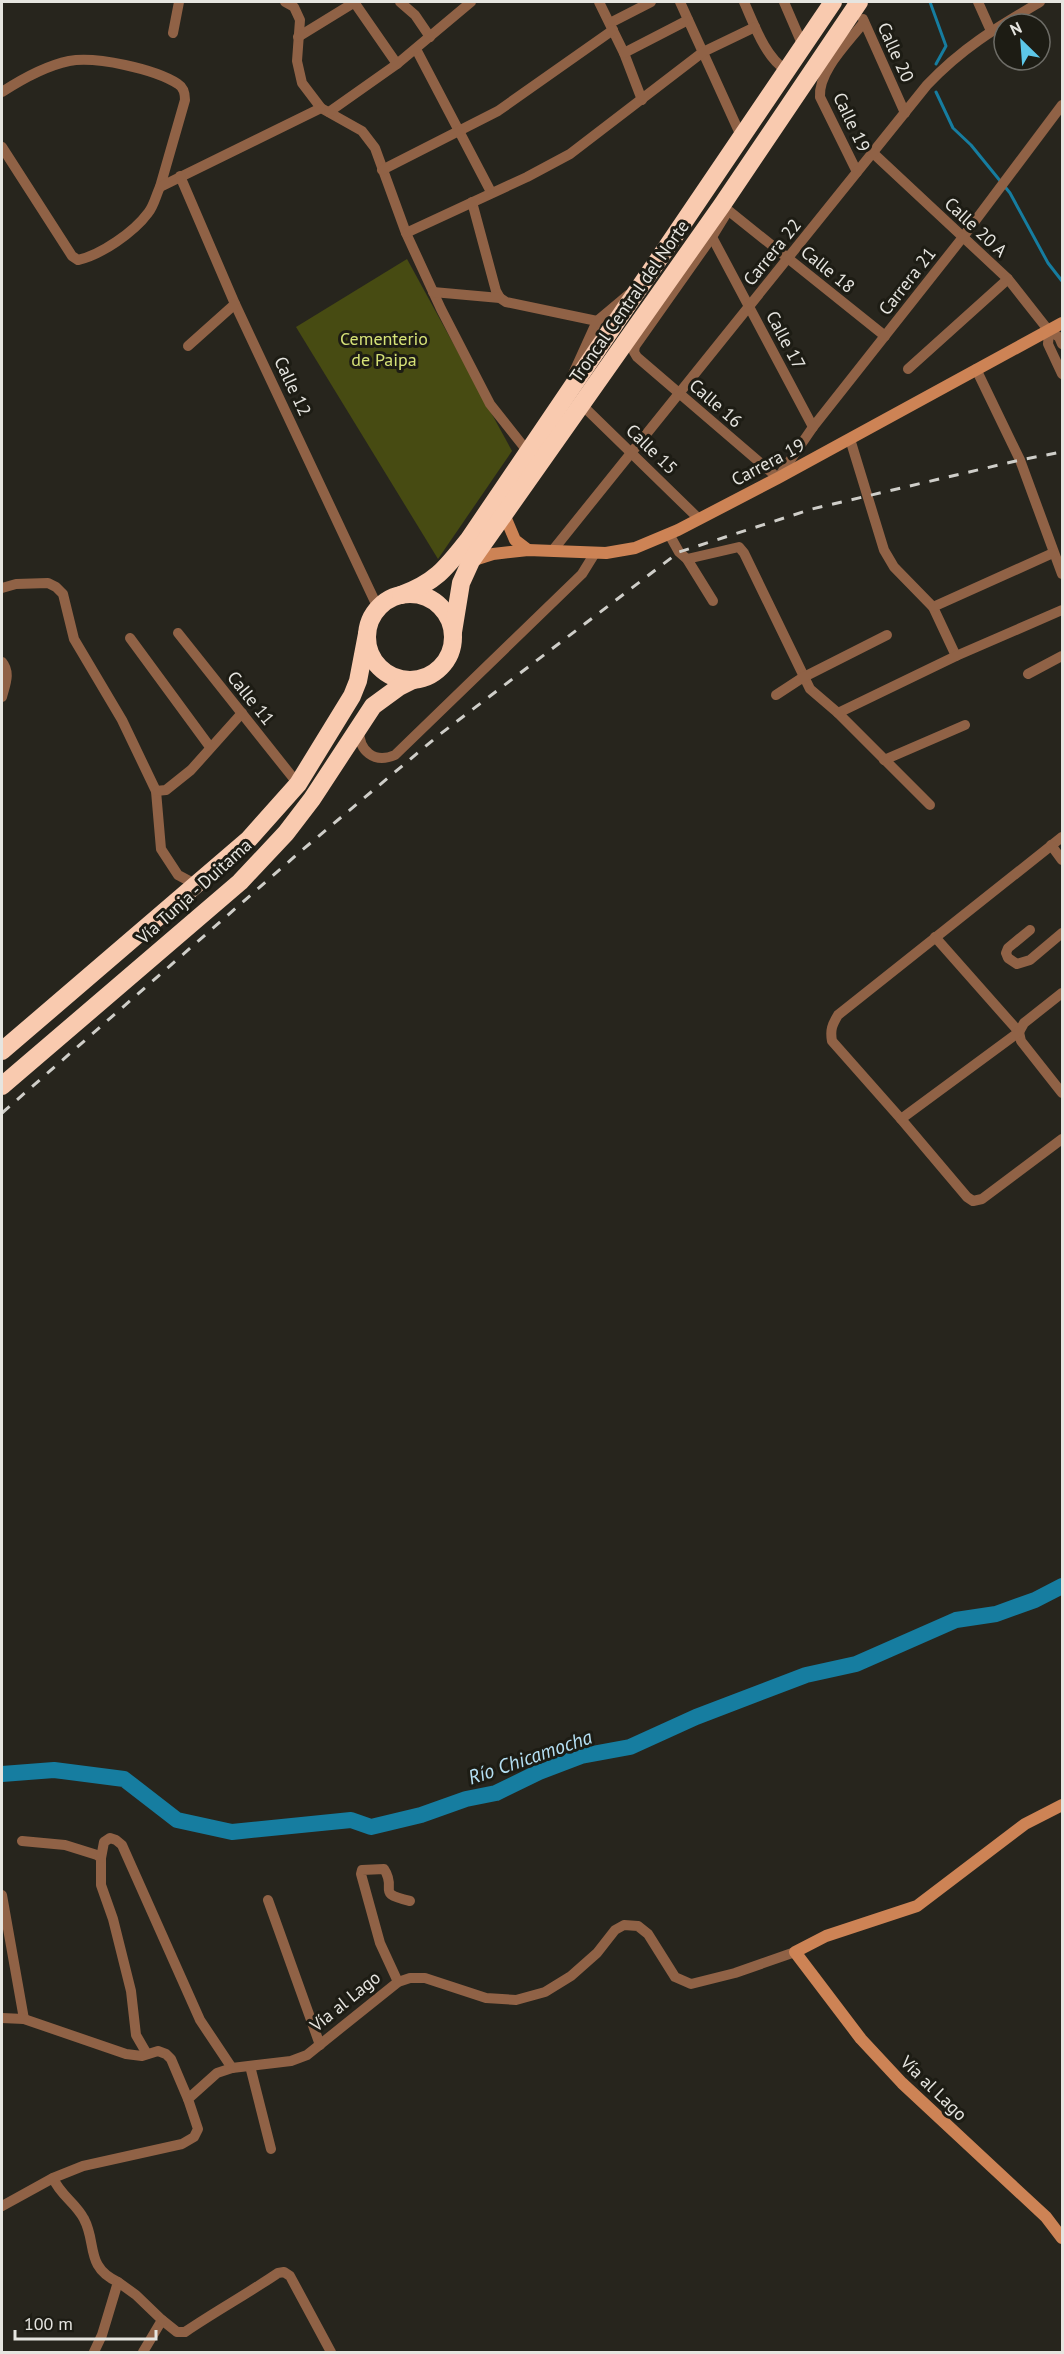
<svg xmlns="http://www.w3.org/2000/svg" width="1064" height="2354" font-family="'PT Sans',sans-serif">
<rect width="100%" height="100%" fill="#27251d"/>
<!-- green -->
<path fill="#474b12" d="M407 259 512 451 438 559 296 327Z"/>
<g fill="none" stroke-linecap="round" stroke-linejoin="round">
<!-- stream -->
<g stroke="#167da0" stroke-width="3">
<path d="M930 2 946 46 936 64"/>
<path d="M936 92 953 128 971 145 1010 193 1048 263 1062 281"/>
</g>
<!-- river -->
<path stroke="#167da0" stroke-width="16" d="M2 1774 54 1770 124 1779 177 1820 232 1832 351 1820 371 1827 421 1815 466 1799 496 1793 539 1772 581 1756 630 1747 696 1717 806 1675 856 1664 956 1620 996 1614 1035 1600 1062 1586"/>
<!-- street -->
<g stroke="#906246" stroke-width="10">
<path d="M285 2 294 7 300 20 297 61 302 83 321 108 362 131 375 148 406 233 441 309 490 404 528 452"/>
<path d="M354 2 397 64"/>
<path d="M400 2 415 15 430 37"/>
<path d="M599 2 624 53 642 100"/>
<path d="M680 2 741 136"/>
<path d="M744 2C754 24 765 57 786 70"/>
<path d="M784 2 803 46"/>
<path d="M978 2 991 31"/>
<path d="M863 19 905 113"/>
<path d="M610 23 651 2"/>
<path d="M173 33 179 2"/>
<path d="M298 37 355 2"/>
<path d="M416 49 491 192"/>
<path d="M624 53 688 20"/>
<path d="M2 92C22 79 45 66 69 61 96 56 155 69 178 84 183 87 185 94 185 100L160 187"/>
<path d="M329 112 397 64 471 2"/>
<path d="M2 147 72 256 78 260C101 255 134 232 148 213 154 206 156 195 160 187L321 108"/>
<path d="M873 153 1008 279 1049 331 1059 337 1062 344"/>
<path d="M382 170 498 111 613 30"/>
<path d="M857 172 820 97C818 71 849 42 864 22"/>
<path d="M180 176 235 304 378 608"/>
<path d="M472 202 496 291 500 298"/>
<path d="M724 207 885 336"/>
<path d="M728 211 712 237 635 346 634 352 637 357 778 478 813 427 963 237 1062 105"/>
<path d="M406 233 527 177 570 154 703 52 755 27"/>
<path d="M712 237 813 427"/>
<path d="M433 292 500 298 506 302 597 321"/>
<path d="M1049 331 1048 344 1062 374"/>
<path d="M188 346 235 304"/>
<path d="M908 369 1008 279"/>
<path d="M976 369 1020 460 1062 574"/>
<path d="M573 374 597 321 628 295"/>
<path d="M581 404 699 519"/>
<path d="M850 439 884 550 894 567 933 607 956 656"/>
<path d="M669 534 679 552 687 559 713 601"/>
<path d="M553 550 927 85C963 47 996 28 1040 2"/>
<path d="M687 559 739 547 744 553 810 689 838 713 930 805"/>
<path d="M2 588 16 584 48 583 56 587 63 594 74 639 122 720 156 791 161 849 178 875 195 884"/>
<path d="M933 607 1053 553"/>
<path d="M178 633 298 784"/>
<path d="M130 638 210 747"/>
<path d="M2 662C11 673 5 685 2 697"/>
<path d="M1028 674 1062 656"/>
<path d="M776 695 802 678 887 635"/>
<path d="M838 713 956 656 1062 610"/>
<path d="M359 730C359 751 374 764 395 755L582 574 595 553"/>
<path d="M884 760 965 725"/>
<path d="M156 791 166 790 191 770 242 713"/>
<path d="M1062 837 838 1015C832 1025 830 1030 832 1041L901 1119 967 1197 973 1201 982 1199 1062 1139"/>
<path d="M1051 845 1062 860"/>
<path d="M1030 930 1008 948 1006 953 1008 958 1017 964 1030 960 1062 933"/>
<path d="M935 937 1019 1032 1021 1041 1062 1093"/>
<path d="M901 1119 1019 1032 1024 1023 1062 993"/>
<path d="M22 1841 65 1845 97 1855 101 1858V1885L113 1919 131 1991 136 2035 147 2054"/>
<path d="M101 1858 104 1842 110 1838 116 1840 122 1845 200 2020 232 2068"/>
<path d="M2 1895 24 2019"/>
<path d="M268 1900 320 2045"/>
<path d="M398 1982 380 1943 361 1874 362 1870 384 1869C398 1890 374 1893 410 1901"/>
<path d="M2 2018 24 2019 126 2054 142 2056 158 2051 166 2054 171 2059 188 2099"/>
<path d="M250 2066 271 2149"/>
<path d="M53 2178C60 2195 76 2203 84 2219 97 2243 85 2267 118 2282L102 2335 94 2352"/>
<path d="M2 2206 53 2178 83 2166 182 2144 194 2137 198 2129 188 2099 217 2073 232 2068 291 2061 307 2055 398 1982 410 1978H425L486 1998 516 2000 545 1992 571 1976 597 1953 615 1930 624 1925 638 1926 648 1934 675 1977 691 1984 735 1973 795 1952"/>
<path d="M118 2282 136 2295 162 2320 143 2352"/>
<path d="M162 2320 177 2332H185C216 2311 247 2294 278 2273L284 2272 290 2276 331 2352"/>
</g>
<!-- secondary -->
<g stroke="#cd8355" stroke-width="12">
<path d="M504 514 515 540 528 550"/>
<path d="M471 561 493 554 528 550 606 553 635 548 678 530 778 478 1062 323"/>
<path d="M1062 1805 1025 1824 917 1906 826 1936 795 1952 861 2039 902 2083 1046 2217 1062 2238"/>
</g>
<!-- highway -->
<g stroke="#f9caaf" stroke-width="18">
<circle cx="410" cy="637" r="43"/>
<path d="M401 595C436 582 446 568 469 539L833 2"/>
<path d="M453 632 461 583 471 561 722 205 859 2"/>
<path d="M2 1051 249 839 298 784 352 696 358 681 367 634"/>
<path d="M2 1086 240 882 286 833 312 799 373 706 399 687 413 680"/>
</g>
<!-- rail -->
<path stroke="#cfcec9" stroke-width="3" stroke-dasharray="10 10" stroke-linecap="butt" d="M2 1113 301 851 439 735 679 552 812 509 1020 460 1062 452"/>
</g>
<g text-anchor="middle" dominant-baseline="central" stroke-width="6" stroke-linejoin="round" paint-order="stroke">
<!-- street labels -->
<g font-size="18" fill="#e6e5e0" stroke="#1d1c14">
<text transform="translate(896 52) rotate(66)">Calle 20</text>
<text transform="translate(852 122) rotate(65)">Calle 19</text>
<text transform="translate(976 227) rotate(43)">Calle 20 A</text>
<text transform="translate(772 252) rotate(-51)">Carrera 22</text>
<text transform="translate(828 269) rotate(39)">Calle 18</text>
<text transform="translate(907 281) rotate(-52)">Carrera 21</text>
<text transform="translate(629 301) rotate(-55)">Troncal Central del Norte</text>
<text transform="translate(786 340) rotate(62)">Calle 17</text>
<text transform="translate(293 386) rotate(65)">Calle 12</text>
<text transform="translate(716 403) rotate(41)">Calle 16</text>
<text transform="translate(652 449) rotate(44)">Calle 15</text>
<text transform="translate(768 462) rotate(-28)">Carrera 19</text>
<text transform="translate(251 698) rotate(51)">Calle 11</text>
<text transform="translate(194 891) rotate(-42)">Vía Tunja - Duitama</text>
<text transform="translate(345 2001) rotate(-39)">Vía al Lago</text>
<text transform="translate(934 2088) rotate(44)">Vía al Lago</text>
</g>
<!-- park labels -->
<g font-size="18" fill="#d6e277" stroke="#1d1c14">
<text x="384" y="338">Cementerio<tspan x="384" dy="21">de Paipa</tspan></text>
</g>
<!-- water labels -->
<g font-size="20" font-style="italic" fill="#b5e0f4" stroke="#1d1c14">
<text transform="translate(530 1757) rotate(-19)">Río Chicamocha</text>
</g>
</g>
<!-- border -->
<rect width="1064" height="2354" fill="none" stroke="#e6e5e0" stroke-width="6"/>
<!-- north arrow -->
<g transform="translate(1022 42) rotate(335)"><circle r="28" fill="#1d1c14" stroke="#6d6c66" stroke-width="1.5"/>
<path d="M0-4.5L10 22L0 15L-10 22Z" fill="#5dc7e8"/>
<text y="-9" font-size="16" font-weight="bold" text-anchor="middle" fill="#e6e5e0">N</text>
</g>
<!-- scale -->
<path d="M15 2330v9h141v-9" fill="none" stroke="#e6e5e0" stroke-width="3"/>
<text x="24" y="2330" font-size="18" fill="#e6e5e0" stroke="#1d1c14" stroke-width="4.5" paint-order="stroke">100 m</text>
</svg>
